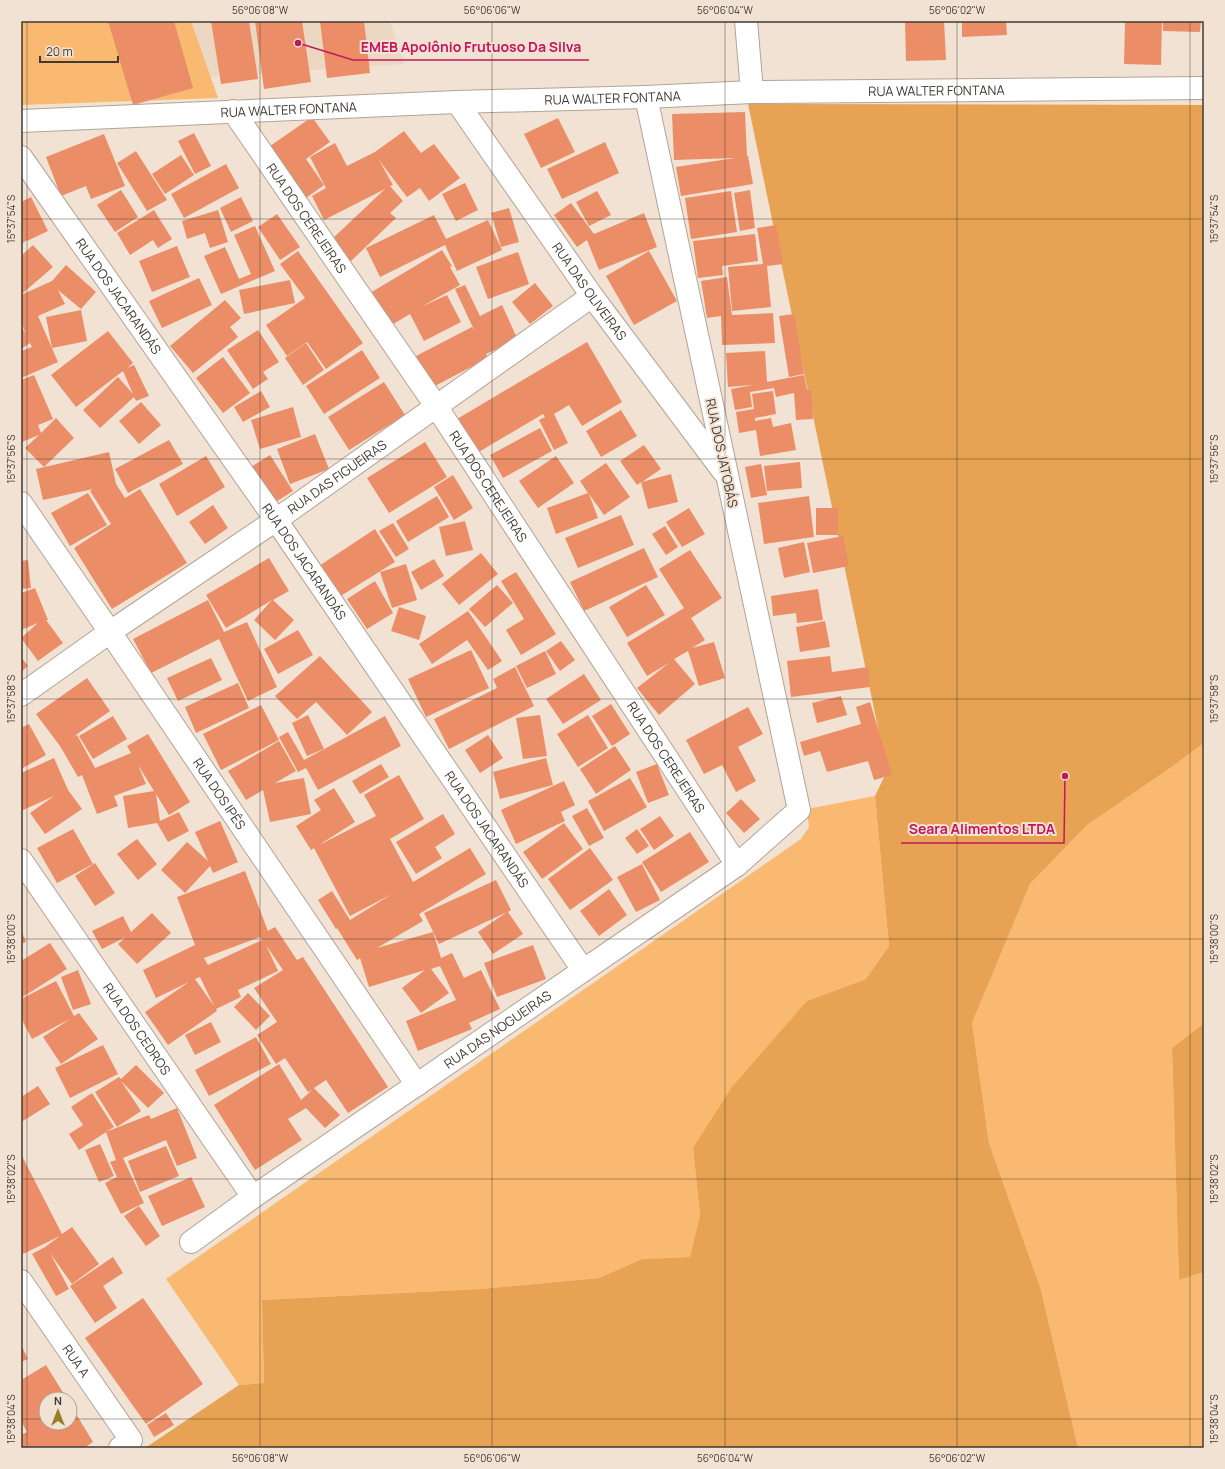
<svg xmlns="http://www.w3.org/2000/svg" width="1225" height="1469" font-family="Manrope,sans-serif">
<rect width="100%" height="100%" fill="#f1e2d3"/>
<!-- built -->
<path fill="#ebd7c2" d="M191 21H390L404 64 210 77Z"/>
<!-- green -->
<g fill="#f9b970">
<path d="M21 21H191L218 98 21 105Z"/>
<path d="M1204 743V1023L1172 1048 1179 1280 1204 1272V1448H1078L1041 1290 989 1143 972 1023 1030 884 1087 825 1173 766Z"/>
<path d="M875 796 889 946 866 979 807 1001 693 1148 700 1215 690 1257 642 1259 599 1278 480 1289 262 1300 264 1383 239 1385 166 1279 801 839 809 827 807 809Z"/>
</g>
<!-- forest -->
<g fill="#e7a253">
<path d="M748 104 1204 105V743L1173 766 1087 825 1030 884 972 1023 989 1143 1041 1290 1078 1448H145L239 1385 264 1383 262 1300 480 1289 599 1278 642 1259 690 1257 700 1215 693 1148 732 1087 807 1001 866 979 889 946 875 796 887 771Z"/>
<path d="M1204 1023V1272L1179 1280 1172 1048Z"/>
</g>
<!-- building -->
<g fill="#eb8e67" fill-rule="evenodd">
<path d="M108 21H174L193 88 133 105Z"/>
<path d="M211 21H249L258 79 221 84Z"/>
<path d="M255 21H302L311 82 264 89Z"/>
<path d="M320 21H364L370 73 327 78Z"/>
<path d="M905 21H944L946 60 906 61Z"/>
<path d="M962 21H1006L1007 35 962 37Z"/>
<path d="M1125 21H1162L1161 65 1124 64Z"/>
<path d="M1163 21H1201L1200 32 1163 31Z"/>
<path d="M745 112 747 156H748L753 184 681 196 676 167 735 158 674 160 672 114Z"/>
<path d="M312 117 330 142 306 159 324 185 306 198 270 146Z"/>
<path d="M558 118 575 152 541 168 524 134Z"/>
<path d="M404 131 421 153 434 144 460 178 429 201 420 188 407 197 379 160 393 185 390 186 403 201 390 213 396 218 351 261 331 240 385 189 324 220 312 196 326 188 310 157 335 143 347 166 375 152Z"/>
<path d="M194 133 211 166 195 174 178 141Z"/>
<path d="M104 134 125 186 91 199 86 186 61 196 46 157Z"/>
<path d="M605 142 619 173 562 199 547 169Z"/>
<path d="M136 151 167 200 147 211 117 163Z"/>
<path d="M181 155 194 175 165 194 152 174Z"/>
<path d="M226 164 239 188 184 218 171 194Z"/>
<path d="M465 183 478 210 456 221 442 194Z"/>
<path d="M121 190 138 217 115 232 97 205Z"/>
<path d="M750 190 755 228 740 231 734 193Z"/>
<path d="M597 191 611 215 589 226 576 202Z"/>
<path d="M731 191 737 232 691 239 685 198Z"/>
<path d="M31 197 48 231 27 241V240L21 244V231L24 236 21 229V202Z"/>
<path d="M241 197 253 221 231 232 220 208Z"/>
<path d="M571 203 594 234 644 213 657 247 599 270 587 240 577 247 554 215Z"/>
<path d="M509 208 519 242 501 247 491 213Z"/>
<path d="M154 210 172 239 158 248 153 240 130 255 117 233Z"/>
<path d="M218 210 228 242 210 248 205 233 187 239 182 221Z"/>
<path d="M277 214 300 247 280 260 258 227Z"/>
<path d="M434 215 446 239 488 220 502 250 457 271 445 245 380 277 366 248Z"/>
<path d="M776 225 783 264 767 266 771 307 732 311 728 267 763 264 757 228Z"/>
<path d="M255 226 275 271 221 294 204 256 225 247 239 279 251 274 234 235Z"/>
<path d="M755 234 758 261 722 266 723 275 698 278 693 241Z"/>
<path d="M33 245 53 267 23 293 21 291V256Z"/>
<path d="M177 246 190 277 152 292 139 261Z"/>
<path d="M442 250 452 266 450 267 460 285 421 307 447 295 461 322 424 341 410 314 390 326 370 293Z"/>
<path d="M298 251 363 343 326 369 307 342 287 356 266 325 305 298 280 264Z"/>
<path d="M649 251 677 301 634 325 606 276Z"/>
<path d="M518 252 529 284 488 299 476 267Z"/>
<path d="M66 265 96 292 81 309 58 290 65 304 38 316 58 362 21 378V351L32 347 30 343 21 349V326L26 334 21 322V295L52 281Z"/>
<path d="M727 277 732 315 773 313 775 343 722 345 721 316 707 318 701 281Z"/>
<path d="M199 278 212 305 162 328 149 301Z"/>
<path d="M290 280 295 303 244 314 239 290Z"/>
<path d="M535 283 553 306 530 324 512 302Z"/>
<path d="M465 285 480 316 502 305 518 340 486 354 488 358 433 387 416 356 472 327 475 332 455 289Z"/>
<path d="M225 300 241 318 230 327 238 337 193 373 170 346Z"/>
<path d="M81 310 87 341 52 348 46 317Z"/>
<path d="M794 314 804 374 789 377 779 316Z"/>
<path d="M258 330 279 362 263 372 268 379 253 389 227 350Z"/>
<path d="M108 331 133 363 127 368 134 365 149 396 136 401 134 397 100 428 83 410 118 377 133 394 123 371 76 407 51 375Z"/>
<path d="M587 342 622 402 582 426 569 405 554 414 568 443 554 450 539 420 545 417 543 414 477 453 457 419Z"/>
<path d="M306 343 324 370 303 385 285 358Z"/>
<path d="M362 350 380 378 324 414 306 386Z"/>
<path d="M765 351 767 382 804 375 807 390H811L813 419 796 420 794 393 776 397 774 388 750 392 752 407 735 410 731 389 753 385 728 387 726 353Z"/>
<path d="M223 357 250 393 223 413 196 378Z"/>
<path d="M34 375 53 419 38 425 41 433 56 418 74 438 44 467 25 448 39 435 22 442 21 439V380Z"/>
<path d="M384 382 405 415 349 450 328 417Z"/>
<path d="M261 391 270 407 243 422 234 407Z"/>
<path d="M773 391 776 414 755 418V421L771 418 773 427 791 423 796 450 760 456 756 430 739 433 736 412 754 409 752 394Z"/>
<path d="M141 402 161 425 139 444 119 421Z"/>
<path d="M293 407 301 437 260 449 251 420Z"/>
<path d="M621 410 637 436 601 457 586 431Z"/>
<path d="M540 428 552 451 503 478 490 455Z"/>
<path d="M315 434 329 469 290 484 277 449Z"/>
<path d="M169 440 183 464 128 493 115 469Z"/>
<path d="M425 442 447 477 389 513 367 478Z"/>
<path d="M644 445 661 469 642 482 671 474 678 502 648 509 641 482 637 485 620 461Z"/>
<path d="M109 452 116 484 125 498 140 489 187 563 112 609 74 548 111 524 90 491 93 489 43 500 36 469Z"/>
<path d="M270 455 293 491 274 503 251 467Z"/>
<path d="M206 456 225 487 177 516 159 484Z"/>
<path d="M556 456 574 483 538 508 519 481Z"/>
<path d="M800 462 802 488 767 491 764 466Z"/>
<path d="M606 463 630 497 604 515 589 494 598 518 556 534 547 508 588 493 580 481Z"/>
<path d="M761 464 767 495 751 498 745 467Z"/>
<path d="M453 475 473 508 454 520 434 487Z"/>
<path d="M88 493 107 525 70 546 51 513Z"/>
<path d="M437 496 449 517 408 542 396 521Z"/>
<path d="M809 496 814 537 764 544 758 503Z"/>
<path d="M213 505 228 528 205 544 189 522Z"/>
<path d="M689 508 705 534 682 547 666 522Z"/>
<rect x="816" y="508" width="22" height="27"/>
<path d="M621 515 634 545 578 568 565 538Z"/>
<path d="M465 521 473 550 446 556 439 527Z"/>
<path d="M393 523 409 549 396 557 379 531Z"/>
<path d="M665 526 678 547 666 555 652 534Z"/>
<path d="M375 529 395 562 339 597 319 566Z"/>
<path d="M843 536 849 566 813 573 807 543Z"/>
<path d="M804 542 810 572 784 578 778 548Z"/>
<path d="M644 548 658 577 584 611 570 582Z"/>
<path d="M690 550 722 598 691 618 705 640 692 648 714 642 725 678 699 686 688 651 674 659 695 684 659 715 637 688 669 663 647 676 627 643 684 608 659 569Z"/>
<path d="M481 553 498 574 459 605 442 584Z"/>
<path d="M269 558 289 591 273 600 294 620 275 640 254 620 272 600 226 628 206 595Z"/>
<path d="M434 559 444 576 421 590 411 572Z"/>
<path d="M28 560 31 588 21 589V561Z"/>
<path d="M406 564 417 600 392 608 380 572Z"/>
<path d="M516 572 556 634 521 655 506 630 524 619 501 581Z"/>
<path d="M375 581 393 613 367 629 347 599Z"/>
<path d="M497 585 513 603 485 627 469 609Z"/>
<path d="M646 585 665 615 627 637 609 607Z"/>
<path d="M35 588 48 620H46L63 643 38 661 21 638 38 623 21 630V593Z"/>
<path d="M818 589 823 620 797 623 796 613 773 616 771 596Z"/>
<path d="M208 600 224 632 247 622 277 687 248 701 219 639 151 673 133 639Z"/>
<path d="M399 607 426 616 419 640 391 631Z"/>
<path d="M468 611 502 661 488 670 467 640 432 664 419 644Z"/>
<path d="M825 621 830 647 800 652 796 627Z"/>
<path d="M298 630 313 655 278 674 264 649Z"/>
<path d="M561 641 575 660 560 671 546 651Z"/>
<path d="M471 650 489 688 426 717 408 679Z"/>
<path d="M545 651 556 674 527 688 516 666Z"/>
<path d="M320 656 372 712 347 735 316 702 297 719 275 696Z"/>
<path d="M830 656 832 672 868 667 870 687 791 697 787 661Z"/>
<path d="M21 657 28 666 21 672Z"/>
<path d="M211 658 222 680 178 701 167 678Z"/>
<path d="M515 667 534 706 449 749 434 719 497 688 493 679Z"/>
<path d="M584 674 601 700 563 724 546 699Z"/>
<path d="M87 678 110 711 73 737 77 735 95 768 131 753 127 746 148 734 190 802 169 815 156 794 160 821 179 812 189 831 168 842 157 823 128 828 123 796 154 791 138 765 146 784 114 796 118 806 97 814 82 775 78 777 60 746 36 714Z"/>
<path d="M238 683 249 708 196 733 185 707Z"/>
<path d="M841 696 847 715 817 723 812 703Z"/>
<path d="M870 702 892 775 874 780 868 761 827 772 820 751 804 756 800 742 861 724 856 707Z"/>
<path d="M611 704 630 734 612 746 592 716Z"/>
<path d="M261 705 279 740 221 770 203 734Z"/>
<path d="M748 707 763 734 738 747 756 781 736 792 722 765 704 774 686 740Z"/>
<path d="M308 715 324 749 307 756 292 723Z"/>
<path d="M540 715 547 756 523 759 516 718Z"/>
<path d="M588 715 608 748 578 767 557 734Z"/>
<path d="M113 716 127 739 93 759 79 736Z"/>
<path d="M385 716 401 746 318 790 306 768 298 772 279 737 288 732 304 760Z"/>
<path d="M29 724 46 755 21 769V728Z"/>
<path d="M488 735 503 758 480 773 465 750Z"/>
<path d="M279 741 296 771 275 783 304 778 311 814 270 822 263 790 246 800 228 771Z"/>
<path d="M615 746 631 770 596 794 580 769Z"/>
<path d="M54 758 68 790 82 809 45 834 30 813 54 796 21 811V773Z"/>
<path d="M546 758 553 785 500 799 493 772Z"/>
<path d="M381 764 389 777 360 794 352 781Z"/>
<path d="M657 764 669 795 648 803 636 772Z"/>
<path d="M399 775 424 819 390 839 413 882 470 848 486 874 419 914 423 921 377 948 433 932 441 958 452 953 464 978 481 970 500 1009 469 1023 472 1029 418 1051 406 1021 456 1000 440 966 431 969 449 993 421 1013 402 988 425 970 369 987 360 958 357 960 337 928 336 929 318 900 332 891 350 920 392 894 350 916 314 848 311 850 296 826 321 810 314 800 334 788 355 822 319 845 376 816 364 795Z"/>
<path d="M630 778 647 807 604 831 588 801Z"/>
<path d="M564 781 575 805 561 812 565 821 516 844 501 810Z"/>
<path d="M741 799 760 819 744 833 726 813Z"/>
<path d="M587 808 604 838 589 846 572 816Z"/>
<path d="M443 814 455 834 435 847 442 858 416 874 396 842Z"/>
<path d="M660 816 674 836 654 850 640 829Z"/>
<path d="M220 821 238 862 213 873 210 866 185 893 161 870 187 842 208 861 195 832Z"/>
<path d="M564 823 583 849 542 879 523 852Z"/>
<path d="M73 829 93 864 57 883 37 848Z"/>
<path d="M637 829 649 846 637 854 625 838Z"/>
<path d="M690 832 709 862 661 892 642 862Z"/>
<path d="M137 839 157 864 138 880 117 854Z"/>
<path d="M590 848 613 880 570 910 548 879Z"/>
<path d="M95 863 115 893 95 906 75 876Z"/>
<path d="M642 864 660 900 636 912 617 877Z"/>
<path d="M245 871 268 931 275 927 297 960 303 957 388 1087 348 1113 326 1080 314 1088 340 1115 325 1128 306 1108 288 1119 302 1140 255 1170 214 1105 279 1064 301 1100 312 1090 308 1092 285 1058 276 1064 257 1035 277 1022 254 988 283 970 266 945 278 971 238 990 241 997 216 1009 217 1011 168 1045 145 1012 189 982 156 998 143 970 195 945 177 897ZM260 937 262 940 208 965 204 958ZM200 977 214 1006 195 979Z"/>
<path d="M496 880 511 910 508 912 523 934 493 954 478 932 507 912 439 944 424 913Z"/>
<path d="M609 889 627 915 599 936 580 911Z"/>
<path d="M152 913 171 933 137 964 118 944 126 937 102 949 92 931 123 916 131 932Z"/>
<path d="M21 930 26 942 21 944Z"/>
<path d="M50 943 67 969 21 998V961Z"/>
<path d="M533 945 546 979 497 997 484 963Z"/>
<path d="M78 970 91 1004 73 1010 61 977Z"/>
<path d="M56 981 74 1016 79 1013 98 1039 61 1064 43 1037 70 1019 32 1039 21 1018V999Z"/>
<path d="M248 993 270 1016 256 1030 234 1007Z"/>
<path d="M211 1022 221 1042 195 1055 185 1035Z"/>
<path d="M256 1037 271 1064 209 1096 195 1070Z"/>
<path d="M103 1045 118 1074 70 1098 55 1068Z"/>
<path d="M136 1065 164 1093 148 1108 121 1081 141 1111 117 1127 95 1092 119 1077 121 1079Z"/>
<path d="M38 1086 50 1104 23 1121 21 1118V1097Z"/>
<path d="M92 1093 114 1127 106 1132 149 1115 151 1119 177 1108 197 1158 177 1166 166 1140 123 1158 144 1203 121 1214 105 1183 117 1177 110 1162 116 1160 106 1132 79 1150 69 1134 83 1125 71 1107Z"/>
<path d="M100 1144 114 1176 99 1182 85 1150Z"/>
<path d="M166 1146 179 1176 140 1192 128 1161Z"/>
<path d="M21 1154 62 1234 72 1227 99 1264 72 1284 50 1253 69 1289 56 1296 32 1254 45 1247 60 1236 23 1254 21 1251Z"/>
<path d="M191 1177 205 1207 162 1226 148 1196Z"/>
<path d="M139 1206 160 1236 146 1246 124 1216Z"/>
<path d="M113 1257 123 1273 103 1286 117 1308 95 1323 70 1286Z"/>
<path d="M143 1298 203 1384 146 1424 85 1338Z"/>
<path d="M21 1345 28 1359 21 1362Z"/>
<path d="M46 1365 67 1399H46V1423H70V1404L93 1442 84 1448H23L21 1445V1435L27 1432 21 1421V1380Z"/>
<path d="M166 1413 174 1425 154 1437 147 1425Z"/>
</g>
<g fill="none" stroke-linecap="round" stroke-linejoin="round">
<!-- minor casing -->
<g stroke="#b2a496" stroke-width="24">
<g id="minor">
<path d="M746 21 752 92"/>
<path id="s1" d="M457 102 592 296 723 471"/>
<path id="s2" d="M233 111 436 406 737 865"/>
<path id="s3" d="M21 121 457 102 646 97 752 92 1204 88"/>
<path id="s4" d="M21 157 276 520 583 970"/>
<path id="s5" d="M21 503 110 632 417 1085"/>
<path id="s6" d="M21 695 110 632 276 520 592 296"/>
<path id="s7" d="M21 860 253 1197"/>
<path id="s8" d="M191 1242 253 1197 737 865 799 810 646 97"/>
<path id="s9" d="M21 1281 131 1440 120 1448"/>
</g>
</g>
<!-- minor -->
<use href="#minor" stroke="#fff" stroke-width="22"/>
</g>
<!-- ticks -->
<path fill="none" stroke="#403a34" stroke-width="1" stroke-opacity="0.45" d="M27 21V1448M260 21V1448M492 21V1448M725 21V1448M957 21V1448M1190 21V1448M21 219H1204M21 459H1204M21 699H1204M21 939H1204M21 1179H1204M21 1419H46M70 1419H1204"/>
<g text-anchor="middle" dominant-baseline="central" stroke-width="4" stroke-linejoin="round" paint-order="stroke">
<!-- street labels -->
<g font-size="13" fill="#403a34" stroke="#f1e2d3">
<text stroke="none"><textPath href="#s3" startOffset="916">RUA WALTER FONTANA</textPath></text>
<text stroke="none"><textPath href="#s3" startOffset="592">RUA WALTER FONTANA</textPath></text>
<text stroke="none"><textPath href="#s3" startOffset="268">RUA WALTER FONTANA</textPath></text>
<text stroke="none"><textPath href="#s2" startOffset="130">RUA DOS CEREJEIRAS</textPath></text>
<text stroke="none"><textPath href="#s1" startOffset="231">RUA DAS OLIVEIRAS</textPath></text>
<text stroke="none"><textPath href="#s4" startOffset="170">RUA DOS JACARANDÁS</textPath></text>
<text transform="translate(722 453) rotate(78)">RUA DOS JATOBÁS</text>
<text stroke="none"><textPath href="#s6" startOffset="384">RUA DAS FIGUEIRAS</textPath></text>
<text stroke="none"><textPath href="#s2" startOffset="454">RUA DOS CEREJEIRAS</textPath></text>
<text stroke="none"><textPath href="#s4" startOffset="494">RUA DOS JACARANDÁS</textPath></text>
<text stroke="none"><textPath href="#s2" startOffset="778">RUA DOS CEREJEIRAS</textPath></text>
<text stroke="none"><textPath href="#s5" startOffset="352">RUA DOS IPÊS</textPath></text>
<text stroke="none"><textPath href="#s4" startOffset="818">RUA DOS JACARANDÁS</textPath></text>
<text stroke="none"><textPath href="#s7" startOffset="205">RUA DOS CEDROS</textPath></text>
<text stroke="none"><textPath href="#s8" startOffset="373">RUA DAS NOGUEIRAS</textPath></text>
<text stroke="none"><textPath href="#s9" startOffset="97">RUA A</textPath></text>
</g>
</g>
<!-- callouts -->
<path fill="none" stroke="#c2185b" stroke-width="1.5" d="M298 43L353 60H589M1065 776L1064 843H901"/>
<g fill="#c2185b" stroke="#f1e2d3" stroke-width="1.5">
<circle cx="298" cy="43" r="4"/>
<circle cx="1065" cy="776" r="4"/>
</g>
<g font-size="14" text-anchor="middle" font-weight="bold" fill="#c2185b" stroke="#f1e2d3" stroke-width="4" stroke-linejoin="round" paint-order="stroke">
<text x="471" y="52">EMEB Apolônio Frutuoso Da Silva</text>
<text x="982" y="834">Seara Alimentos LTDA</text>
</g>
<!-- border -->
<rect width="1225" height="1469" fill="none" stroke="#f1e2d3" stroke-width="44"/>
<!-- north arrow -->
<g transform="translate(58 1411)"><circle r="19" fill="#f1e2d3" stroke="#aa9f93"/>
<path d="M0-3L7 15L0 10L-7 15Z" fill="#977d25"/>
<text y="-6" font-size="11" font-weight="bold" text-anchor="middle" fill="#403a34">N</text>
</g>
<!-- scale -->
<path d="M40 56v6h78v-6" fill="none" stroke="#403a34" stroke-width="2"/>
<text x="46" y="56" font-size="12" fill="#403a34" stroke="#f1e2d3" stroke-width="3" paint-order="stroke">20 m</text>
<rect x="22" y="22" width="1181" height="1425" fill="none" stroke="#403a34" stroke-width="1.5"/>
<g font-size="10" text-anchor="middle" fill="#403a34">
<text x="260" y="14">56°06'08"W</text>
<text x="492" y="14">56°06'06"W</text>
<text x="725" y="14">56°06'04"W</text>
<text x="957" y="14">56°06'02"W</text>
<text transform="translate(11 219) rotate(-90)" y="4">15°37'54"S</text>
<text transform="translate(1214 219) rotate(-90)" y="4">15°37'54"S</text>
<text transform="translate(11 459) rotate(-90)" y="4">15°37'56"S</text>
<text transform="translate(1214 459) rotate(-90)" y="4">15°37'56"S</text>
<text transform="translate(11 699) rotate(-90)" y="4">15°37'58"S</text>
<text transform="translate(1214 699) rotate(-90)" y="4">15°37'58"S</text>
<text transform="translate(11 939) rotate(-90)" y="4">15°38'00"S</text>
<text transform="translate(1214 939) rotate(-90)" y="4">15°38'00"S</text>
<text transform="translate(11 1179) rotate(-90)" y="4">15°38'02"S</text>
<text transform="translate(1214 1179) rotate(-90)" y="4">15°38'02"S</text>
<text transform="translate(11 1419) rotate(-90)" y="4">15°38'04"S</text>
<text transform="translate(1214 1419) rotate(-90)" y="4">15°38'04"S</text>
<text x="260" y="1462">56°06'08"W</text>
<text x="492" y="1462">56°06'06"W</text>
<text x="725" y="1462">56°06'04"W</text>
<text x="957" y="1462">56°06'02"W</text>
</g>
</svg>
